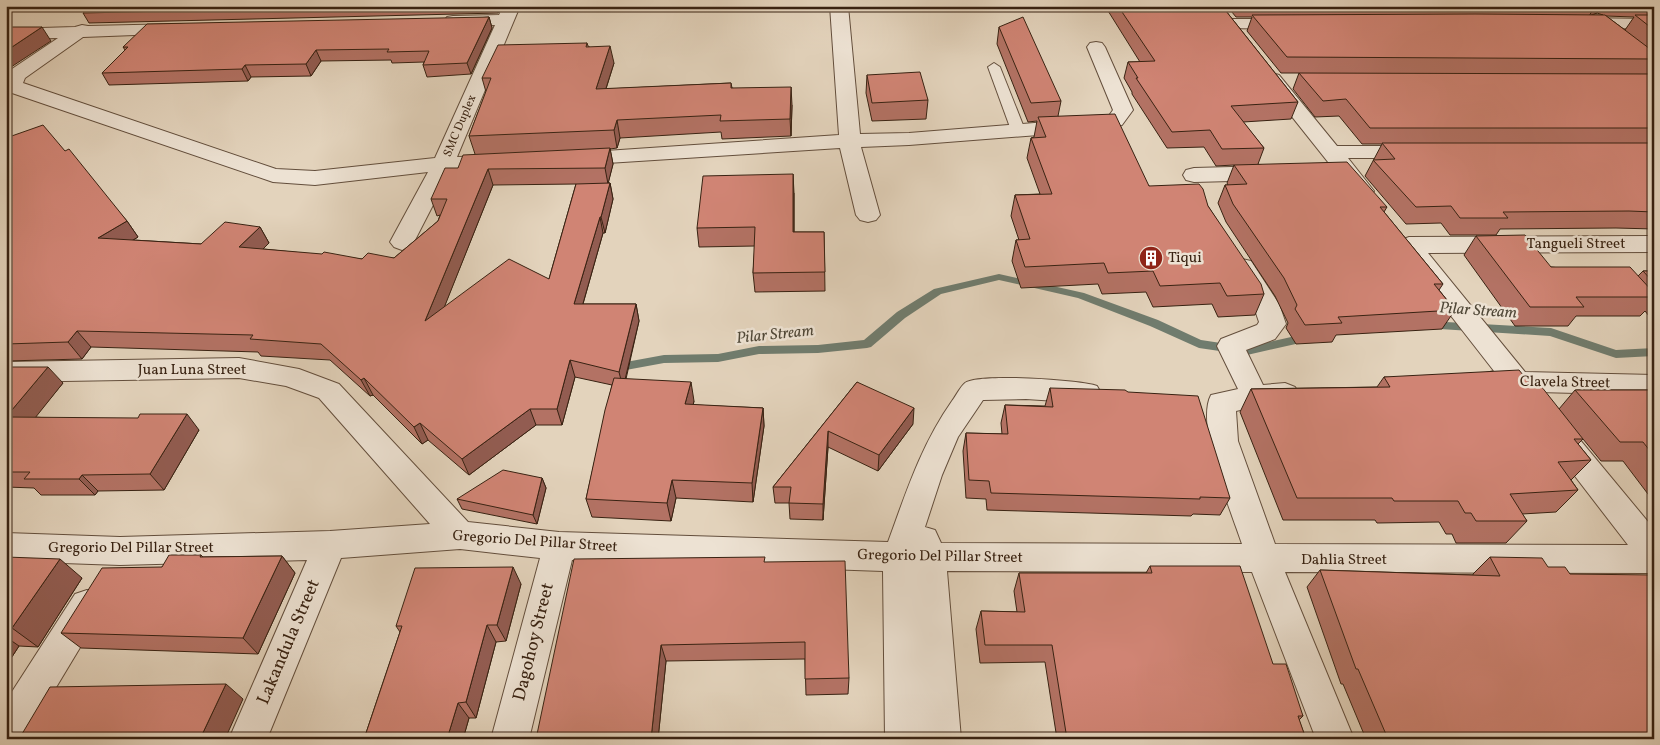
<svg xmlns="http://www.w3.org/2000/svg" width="1660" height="745" font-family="Vollkorn,serif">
<rect width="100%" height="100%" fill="#e3d3bc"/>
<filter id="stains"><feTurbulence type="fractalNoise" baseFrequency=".004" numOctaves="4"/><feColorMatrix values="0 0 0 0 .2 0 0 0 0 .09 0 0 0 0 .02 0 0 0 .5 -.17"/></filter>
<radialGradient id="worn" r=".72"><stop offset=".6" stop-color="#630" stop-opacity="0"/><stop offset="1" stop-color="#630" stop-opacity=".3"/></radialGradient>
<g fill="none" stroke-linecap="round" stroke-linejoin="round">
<!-- stream -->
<g fill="#707c6e" fill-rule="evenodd">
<path d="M999 274 1084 293 1158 320 1201 340 1247 347 1309 333 1314 337 1309 341 1247 355 1199 348 1150 326 1078 298 999 280 941 294 905 318 871 347 867 348 818 353 759 354 718 362 664 363 615 372 609 368 615 364 664 355 718 354 759 346 818 345 864 340 897 312 934 289Z"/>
<path d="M1428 321 1551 328 1616 350 1654 348V356L1616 358 1550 336 1424 328 1423 325Z"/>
</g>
<!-- lane casing -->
<g stroke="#634e3c" stroke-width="2">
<path id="lane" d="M994 63 1000 67 1025 130 1023 133 1018 134 1011 130 988 67Z"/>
</g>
<!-- street casing -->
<g stroke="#634e3c" stroke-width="2">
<g id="street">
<path d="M503 6H520L457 157 498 156 506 157 509 162 506 167 498 168 451 170 414 242 410 247 402 250 394 247 390 242 428 172 315 185 273 182 12 93 6 89V76L9 71 58 38 6 39V29L75 27 82 25 88 26 180 24 186 25 189 29 186 33 83 37 25 78 23 83 276 169 315 171 435 158 495 25 453 26 447 25 444 21 447 17 453 16 499 15Z"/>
<path d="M830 6H848L860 134 909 133 1108 117 1113 110 1087 47 1090 43 1096 42 1102 43 1105 47 1133 110 1122 125 1103 130 909 145 861 147 880 215 876 220 868 222 860 220 856 215 840 148 576 165 568 164 565 159 568 154 576 153 839 135Z"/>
<path d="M1578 18 1654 19V29L1572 27 1569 23 1572 19Z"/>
<path d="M1231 19H1287L1293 20 1296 24 1293 28 1287 29 1225 28 1222 24 1225 20Z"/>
<path d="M1272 73 1279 75 1337 146H1415L1423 147 1426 152 1423 157 1415 158H1348L1374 191 1371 196 1363 198 1355 196 1262 79 1265 75Z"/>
<path d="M1269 166 1277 168 1280 173 1277 178 1269 180 1194 182 1186 180 1183 175 1186 170 1194 168Z"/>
<path d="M1654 236V252L1428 253 1525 372 1654 375V395L1538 392 1535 398C1524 402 1517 401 1510 392L1492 391 1482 388 1478 381 1482 374 1494 371 1409 262 1406 256 1408 252 1401 250 1397 245 1401 240 1409 237Z"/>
<path d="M1242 259 1251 261 1279 304 1286 324 1275 339 1246 350 1263 385 1285 383 1295 387 1299 394 1295 401C1276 407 1255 406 1236 411L1238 441 1275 544 1628 545 1551 445 1546 437 1551 429 1561 426 1571 429 1654 529V573L1285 572 1354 739H1316L1252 572 947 571 961 739H923L922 723 923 739H885L883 571 572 560 529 739H491L540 558 460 549 341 558 267 739H229L307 560 120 565 6 561V533L120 537 330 531 430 524 319 398 286 386 239 378 6 382V362L239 358 299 369 339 384 468 522 559 532 888 542C906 493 921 445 952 401 956 396 960 387 965 383 978 373 1080 380 1097 386L1101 393 1097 400 1087 403 1026 399 983 400 958 437 942 475 925 527 935 530 941 543 1242 544C1231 511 1195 425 1211 395L1238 389 1217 346 1221 339 1257 325 1259 322 1253 304 1230 267 1233 261Z"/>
<path d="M87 590 99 594 104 605 99 616 25 739H6V701L75 594Z"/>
</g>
</g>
<!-- lane -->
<use href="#lane" fill="#ede2d3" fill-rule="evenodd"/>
<!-- street -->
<use href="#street" fill="#ede2d3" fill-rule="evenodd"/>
</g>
<!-- wall -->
<g fill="#b37264" stroke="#382212" fill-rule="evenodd">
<path d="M91 6H501L498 13 89 23 83 13Z"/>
<path d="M1105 6H1222L1298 102 1291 119 1243 122 1264 148 1258 164 1387 207 1384 212 1443 284 1439 290 1455 310 1442 329 1336 335 1332 342 1296 344 1286 328 1288 323 1275 296 1226 222 1218 203 1225 185H1228L1227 183 1234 165 1216 166 1204 147 1167 148 1132 94V92L1124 78 1128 62H1140Z"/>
<path d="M1227 6H1654V229L1616 228 1500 229 1496 235H1450L1441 223 1406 224 1365 176 1382 144H1362L1339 116 1315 117 1293 89 1299 73H1281L1247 31 1252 17H1236ZM1597 13 1603 15H1591ZM1606 16 1634 17 1625 30Z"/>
<path d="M489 17 492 28 471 74 427 77 423 65 424 62 392 63 391 60 321 61 311 76 251 77 248 81 109 85 102 73 125 50 123 47Z"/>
<path d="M999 27 1061 101 1058 116 1149 186 1208 206 1264 294 1255 315 1218 317 1212 304 1153 307 1146 292 1102 294 1098 284 1021 288 1012 261 1016 240H1019L1011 216 1015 195 1040 194 1027 158 1031 138 1034 137 1037 121 1028 122 997 44Z"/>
<path d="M587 43 588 46 614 63 606 89 731 83 732 88 792 105 791 136 722 139 721 132 620 138 617 148 610 149 613 164 608 183H610L613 199 605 233H603L583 304H636L639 321 626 379 694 401 693 405 763 408 764 426 753 502 676 498 671 521 592 517 586 499 612 385 575 377 562 425H536L469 475 428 440 422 444 373 395 370 396 330 360 261 356 258 352 91 347 82 359 6 361V138L65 151 127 221 138 237 133 240 201 244 260 227 269 243 263 249 362 259 394 258 438 221 440 215 437 216 431 199 458 168 475 154 469 136 486 92 482 78ZM576 184 549 279 444 307 493 185Z"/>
<path d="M867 75 928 100 926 119 872 121 866 93Z"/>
<path d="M794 193V232H824L825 291 755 292 753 273 755 246 699 247 697 228Z"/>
<path d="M1476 236 1551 267 1638 276 1643 271H1654V322L1645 311 1640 316H1576L1568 326H1515L1464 255Z"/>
<path d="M6 367 63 383 35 417 199 430 164 490 98 491 95 495H41L34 488 6 487Z"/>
<path d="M1384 377 1532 386 1559 409 1575 390H1654V502L1623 461H1601L1583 439 1578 444 1591 460 1571 480 1578 490 1556 512 1522 514 1527 521 1506 543H1456L1452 534H1446L1439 522 1377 523 1375 520H1283L1240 412 1251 389 1377 387Z"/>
<path d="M857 382 913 424 878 471 828 447 823 520 790 519 789 503H775L773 487Z"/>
<path d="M1050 388 1230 498 1220 515 1193 514 1191 516 987 510 986 499 966 498 963 451 966 433 1002 434 1001 423 1005 405 1045 406Z"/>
<path d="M542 478 546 488 537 524 462 509 457 499Z"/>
<path d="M201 555 203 557 282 556 295 573 258 654 81 648 61 633 162 567Z"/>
<path d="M6 557 82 578 38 647 19 646 6 666Z"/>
<path d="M1490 557 1654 739H1366L1343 684H1341L1307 587 1320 570 1473 575V574Z"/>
<path d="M765 562 849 678 848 694 806 695 805 659 666 661 658 739H536Z"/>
<path d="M1150 566 1273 664 1303 716 1299 720 1306 739H1057L1045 662 980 663 976 629 981 611 1017 612 1014 591 1019 573H1146Z"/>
<path d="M521 584 506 641 496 642 476 718H469L463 739H364L400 632 396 626Z"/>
</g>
<!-- shaded-wall -->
<g fill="#925c51" stroke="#382212">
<path d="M496 6H501L498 13Z"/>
<path d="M1595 6H1601L1597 13 1589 16Z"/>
<path d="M489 17 492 28 471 74 467 63Z"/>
<path d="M42 27 51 41 8 69 6 72V51Z"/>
<path d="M610 46 614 63 600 107 596 89Z"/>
<path d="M316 50 321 61 311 76 306 64Z"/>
<path d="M245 65 251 77 248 81 242 69Z"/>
<path d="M791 87 792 105 791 136 790 119Z"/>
<path d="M617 120 620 138 617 148 614 130Z"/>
<path d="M610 148 613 164 608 184 605 168Z"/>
<path d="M488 169 493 185 432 338 425 321Z"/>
<path d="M793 174 794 193V251L793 232Z"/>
<path d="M610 183 613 199 605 233 601 217Z"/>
<path d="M600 217 603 233 578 321 574 304Z"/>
<path d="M127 221 138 237 110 254 98 238Z"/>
<path d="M260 227 269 243 249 263 239 247Z"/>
<path d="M636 304 639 321 623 388 619 372Z"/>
<path d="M77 331 91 347 82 359 68 342Z"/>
<path d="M570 360 575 377 562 425 557 409Z"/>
<path d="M48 367 63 383 23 433 6 417Z"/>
<path d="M364 378 373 395 370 396 361 380Z"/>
<path d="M691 382 694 401 689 423 685 404Z"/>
<path d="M763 408 764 426 753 502 752 483Z"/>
<path d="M914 408 913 424 878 471 879 455Z"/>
<path d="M530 409 536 425 469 475 462 459Z"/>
<path d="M187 414 199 430 164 490 150 474Z"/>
<path d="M420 423 428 440 422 444 414 427Z"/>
<path d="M828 431V447L823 520V504Z"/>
<path d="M82 475 98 491 95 495 79 479Z"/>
<path d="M542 478 546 488 537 524 533 515Z"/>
<path d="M672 480 676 498 671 521 667 503Z"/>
<path d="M282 556 295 573 258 654 243 638Z"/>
<path d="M60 559 82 578 38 647 12 628Z"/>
<path d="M513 567 521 584 506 641 497 625Z"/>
<path d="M487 625 496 642 476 718 466 702Z"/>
<path d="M6 637 19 646 6 666Z"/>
<path d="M661 645 666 661 658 739H651Z"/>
<path d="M226 684 243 699 225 739H200Z"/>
<path d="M458 703 469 718 463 739H447Z"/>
</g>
<!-- building -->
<g fill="#d08474" stroke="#382212">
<path d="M91 6H382L83 13Z"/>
<path d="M1118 6H1222L1298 102 1231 106 1264 148 1222 149 1210 130 1172 132 1136 78H1138L1128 62 1155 61Z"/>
<path d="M1475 14 1605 15 1654 52V59L1287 57 1252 15Z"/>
<path d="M1635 15H1654V30Z"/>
<path d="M489 17 467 63 423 65 429 51 387 52 389 49 316 50 306 64 245 65 242 69 102 73 128 47H123L147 24Z"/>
<path d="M1023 17 1061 101 1031 103 999 27Z"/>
<path d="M6 27H42L6 51Z"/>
<path d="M587 43 586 47 610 46 596 89 731 83V88L791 87 790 119 720 121 721 115 617 120 614 130 469 136 491 78H482L498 45Z"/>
<path d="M920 72 928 100 872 103 867 75Z"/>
<path d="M1299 73 1654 74V128H1370L1346 99 1323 101Z"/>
<path d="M1115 114 1149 186 1199 184 1203 189 1208 206 1261 284 1264 294 1227 296 1220 283 1160 286 1153 271 1108 273 1104 263 1025 267 1016 240 1030 239 1015 195 1052 194 1031 138 1046 137 1038 117Z"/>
<path d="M43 125 65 151 69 149 127 221 98 238 201 244 225 222 260 227 239 247 322 254 324 252 362 259 368 253 394 258 438 221 447 199H431L445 168H458L463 155 610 148 605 168 488 169 425 321 509 259 549 279 576 184 610 183 601 217H600L574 304H636L619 372 570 360 557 409H530L462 459 420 423 414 427 364 378 361 380 321 344 250 339 253 335 77 331 68 342 6 344V138Z"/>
<path d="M1382 143H1654V212L1629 211 1503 212 1508 218H1460L1451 206 1416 207 1373 160 1395 159Z"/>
<path d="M1347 162 1387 207H1380L1443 284H1434L1455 310 1338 317 1342 323 1305 325 1295 309 1297 305 1284 278 1233 204 1225 185 1247 184 1234 165Z"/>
<path d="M793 174V232H824L825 272 753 273 755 227 697 228 703 176Z"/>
<path d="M1525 235 1551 267H1630L1654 293V297H1576L1584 307H1530L1476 236Z"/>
<path d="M1643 271H1654V283Z"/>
<path d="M6 367H48L6 417Z"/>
<path d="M1519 370 1532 386H1541L1583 439H1574L1591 460 1558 462 1578 490 1510 494 1527 521H1476L1471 513H1465L1458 501H1394L1392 498H1297L1251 389 1390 387 1384 377Z"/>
<path d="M614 378 691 382 685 404 763 408 752 483 672 480 667 503 586 499 605 410Z"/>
<path d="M857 382 914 408 879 455 828 431 823 504 789 503 791 487H773Z"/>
<path d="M1050 388 1125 390 1128 392 1198 396 1230 498 1200 497V499L991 493 989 481 969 480 966 433 1008 434 1005 405 1053 407Z"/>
<path d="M1575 390H1654V456L1643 442H1620Z"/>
<path d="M140 414H187L150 474 82 475 79 479H24L30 472H6V417L138 418Z"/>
<path d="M503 470 542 478 533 515 457 499Z"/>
<path d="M169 555H201L200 557 282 556 243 638 61 633 102 568 162 567Z"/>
<path d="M6 557 60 559 12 628H6Z"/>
<path d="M765 557 764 562 845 561 849 678 805 679V642L661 645 651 739H536L574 559Z"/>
<path d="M1490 557 1542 558 1548 567H1565L1570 574 1653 575 1654 577V739H1388L1358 669H1356L1320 570 1500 576Z"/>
<path d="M1150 566H1240L1273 664H1286L1303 716H1298L1306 739H1067L1052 645H985L981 611 1025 612 1019 573H1152Z"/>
<path d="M513 567 497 625H487L466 702 458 703 447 739H364L402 626H396L415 568Z"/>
<path d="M226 684 200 739H19L50 687Z"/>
</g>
<!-- icons -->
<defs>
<g id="building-disc" transform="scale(1.25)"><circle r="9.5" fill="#8f2418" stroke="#ede2d3"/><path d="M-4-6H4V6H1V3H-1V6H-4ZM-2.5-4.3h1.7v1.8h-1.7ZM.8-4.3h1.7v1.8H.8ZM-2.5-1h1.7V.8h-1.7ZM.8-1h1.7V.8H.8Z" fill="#fff"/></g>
</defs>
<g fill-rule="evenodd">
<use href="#building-disc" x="1151" y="258"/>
</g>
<g text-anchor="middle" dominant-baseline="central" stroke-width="5" stroke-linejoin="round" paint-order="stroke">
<!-- far-street labels -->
<g font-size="12" fill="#382212" stroke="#ede2d3">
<text transform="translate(460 126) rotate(-67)">SMC Duplex</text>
</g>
<!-- street labels -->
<g font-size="15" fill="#382212" stroke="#ede2d3">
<text x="1576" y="244">Tangueli Street</text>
<text x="192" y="370">Juan Luna Street</text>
<text transform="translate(1565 383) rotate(1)">Clavela Street</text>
<text transform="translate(535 542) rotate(4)">Gregorio Del Pillar Street</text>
<text x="131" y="548">Gregorio Del Pillar Street</text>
<text transform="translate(940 557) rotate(1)">Gregorio Del Pillar Street</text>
<text x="1344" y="560">Dahlia Street</text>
</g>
<!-- poi labels -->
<g font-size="15" fill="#382212" stroke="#ede2d3" text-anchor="start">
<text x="1168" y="258">Tiqui</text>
</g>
<!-- water labels -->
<g font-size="16" font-style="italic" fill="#504838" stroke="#ede2d3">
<text transform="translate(1478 311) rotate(4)">Pilar Stream</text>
<text transform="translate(775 335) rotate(-6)">Pilar Stream</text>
</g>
<!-- near-street labels -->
<g font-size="18" fill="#382212" stroke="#ede2d3">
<text transform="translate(289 642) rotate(-67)">Lakandula Street</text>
<text transform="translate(534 642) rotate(-76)">Dagohoy Street</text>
</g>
</g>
<!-- margin -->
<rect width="1660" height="745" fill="none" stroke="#e3d3bc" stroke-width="25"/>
<rect x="8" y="8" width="1645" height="730" fill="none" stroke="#382212" stroke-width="2.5"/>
<rect x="12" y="12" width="1635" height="720" fill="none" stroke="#382212"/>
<rect width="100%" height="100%" filter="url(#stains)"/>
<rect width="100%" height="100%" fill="url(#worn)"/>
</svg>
